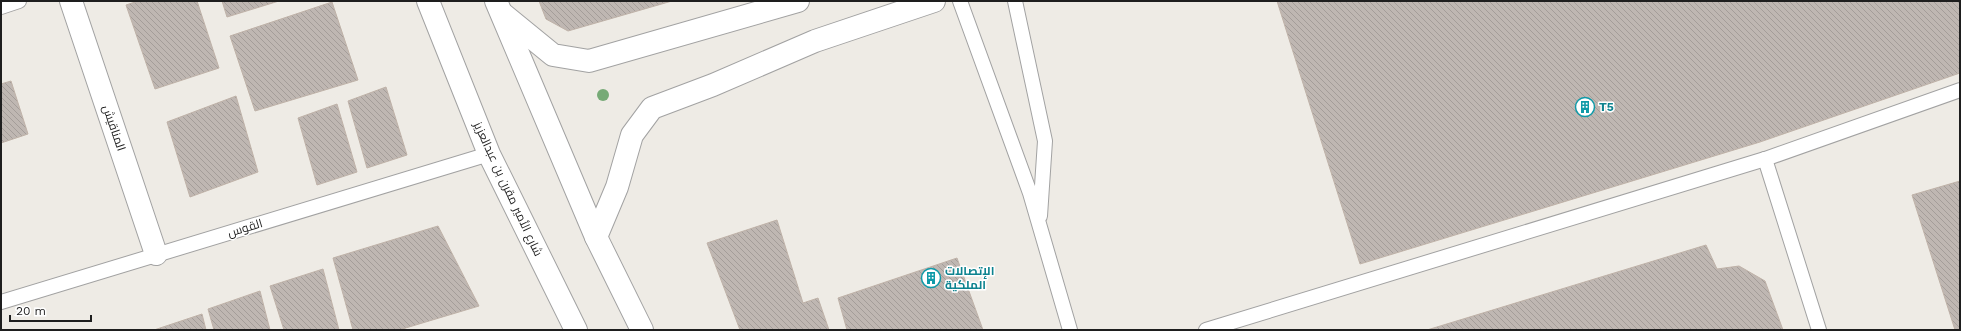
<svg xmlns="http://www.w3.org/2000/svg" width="1961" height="331" font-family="'Work Sans',Cairo,sans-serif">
<defs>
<pattern id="building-back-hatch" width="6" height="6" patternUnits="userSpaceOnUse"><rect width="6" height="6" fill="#bfb7b2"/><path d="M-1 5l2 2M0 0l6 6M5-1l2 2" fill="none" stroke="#a49d99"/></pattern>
</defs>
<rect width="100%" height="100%" fill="#eeebe5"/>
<!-- building -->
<g fill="url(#building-back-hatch)" stroke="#bfb2a8">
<path d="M138 1H197L219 68 155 89 126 5Z"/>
<path d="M222 1H279L227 17Z"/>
<path d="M539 1H672L568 31 546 19Z"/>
<path d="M1277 1H1960V73L1760 142 1360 264Z"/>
<path d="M332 2 358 80 255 111 230 36Z"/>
<path d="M11 81 28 134 1 143V84Z"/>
<path d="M386 87 407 155 367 168 348 101Z"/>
<path d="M236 96 258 172 190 197 167 122Z"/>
<path d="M337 104 357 172 317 185 298 118Z"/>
<path d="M1960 181V330H1955L1912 195Z"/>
<path d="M777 220 803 303 818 298 829 330H740L707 243Z"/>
<path d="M438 226 479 306 399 330H353L333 258Z"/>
<path d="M1706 245 1717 269 1739 266 1765 281 1783 330H1427Z"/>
<path d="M957 258 983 330H847L838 298Z"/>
<path d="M323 269 339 330H284L270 286Z"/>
<path d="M260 291 270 330H214L208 309Z"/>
<path d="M202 314 206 330H154Z"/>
</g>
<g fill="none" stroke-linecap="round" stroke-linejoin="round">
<!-- service casing -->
<g stroke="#a2a2a2" stroke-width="16">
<g id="service">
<path d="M960 1 1030 193 1070 330"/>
<path d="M1015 1 1045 141 1040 216"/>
<path d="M1 7 19 1"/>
<path d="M1765 159 1819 330"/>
<path d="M1 302 489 154"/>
<path d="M1206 330 1765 159 1960 90"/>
</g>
</g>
<!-- minor casing -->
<g stroke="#a2a2a2" stroke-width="24">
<path id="minor" d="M71 1 156 254"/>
</g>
<!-- tertiary casing -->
<g stroke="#a2a2a2" stroke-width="24">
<g id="tertiary">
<path d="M428 1 489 154 576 330"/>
<path d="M496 1 596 237 642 330"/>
<path d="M504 15 553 55 589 61 798 1"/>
<path d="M596 237 617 187 632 135 652 108 713 85 815 41 934 1"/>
</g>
</g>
<!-- service -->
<use href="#service" stroke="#fff" stroke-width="14"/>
<!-- minor -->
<use href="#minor" stroke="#fff" stroke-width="22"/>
<!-- tertiary -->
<use href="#tertiary" stroke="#fff" stroke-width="22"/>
</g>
<!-- trees -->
<circle fill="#76aa76" cx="603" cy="95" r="6"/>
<!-- icons -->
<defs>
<g id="building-ring" transform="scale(1)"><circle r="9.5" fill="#fff" stroke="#0f9aa8" stroke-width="1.5"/><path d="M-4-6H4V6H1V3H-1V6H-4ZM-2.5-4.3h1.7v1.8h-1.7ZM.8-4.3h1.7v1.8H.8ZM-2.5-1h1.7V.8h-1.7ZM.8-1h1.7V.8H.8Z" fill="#0f9aa8"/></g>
</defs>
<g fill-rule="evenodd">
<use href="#building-ring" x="1585" y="107"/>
<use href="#building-ring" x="931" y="278"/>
</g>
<g text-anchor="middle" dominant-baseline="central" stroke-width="3" stroke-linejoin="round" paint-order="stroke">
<!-- culture labels -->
<g font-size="12" font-weight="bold" fill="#0d838f" stroke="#fff" text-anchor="start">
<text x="1599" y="107">T5</text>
<text x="945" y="271">الإتصالات<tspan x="945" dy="14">الملكية</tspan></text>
</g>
<!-- street labels -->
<g font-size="12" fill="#1e1e1e" stroke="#fff">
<text transform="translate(114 128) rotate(71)">المناقيش</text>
<text transform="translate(508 189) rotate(65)">شارع الأمير مقرن بن عبدالعزيز</text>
<text transform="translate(245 228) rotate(-17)">القوس</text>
</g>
</g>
<!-- border -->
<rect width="1961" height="331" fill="none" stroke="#1e1e1e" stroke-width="4"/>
<!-- scale -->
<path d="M10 315v6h81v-6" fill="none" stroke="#1e1e1e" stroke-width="2"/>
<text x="16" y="315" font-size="12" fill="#1e1e1e" stroke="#ffffff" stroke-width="3" paint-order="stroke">20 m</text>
</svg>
